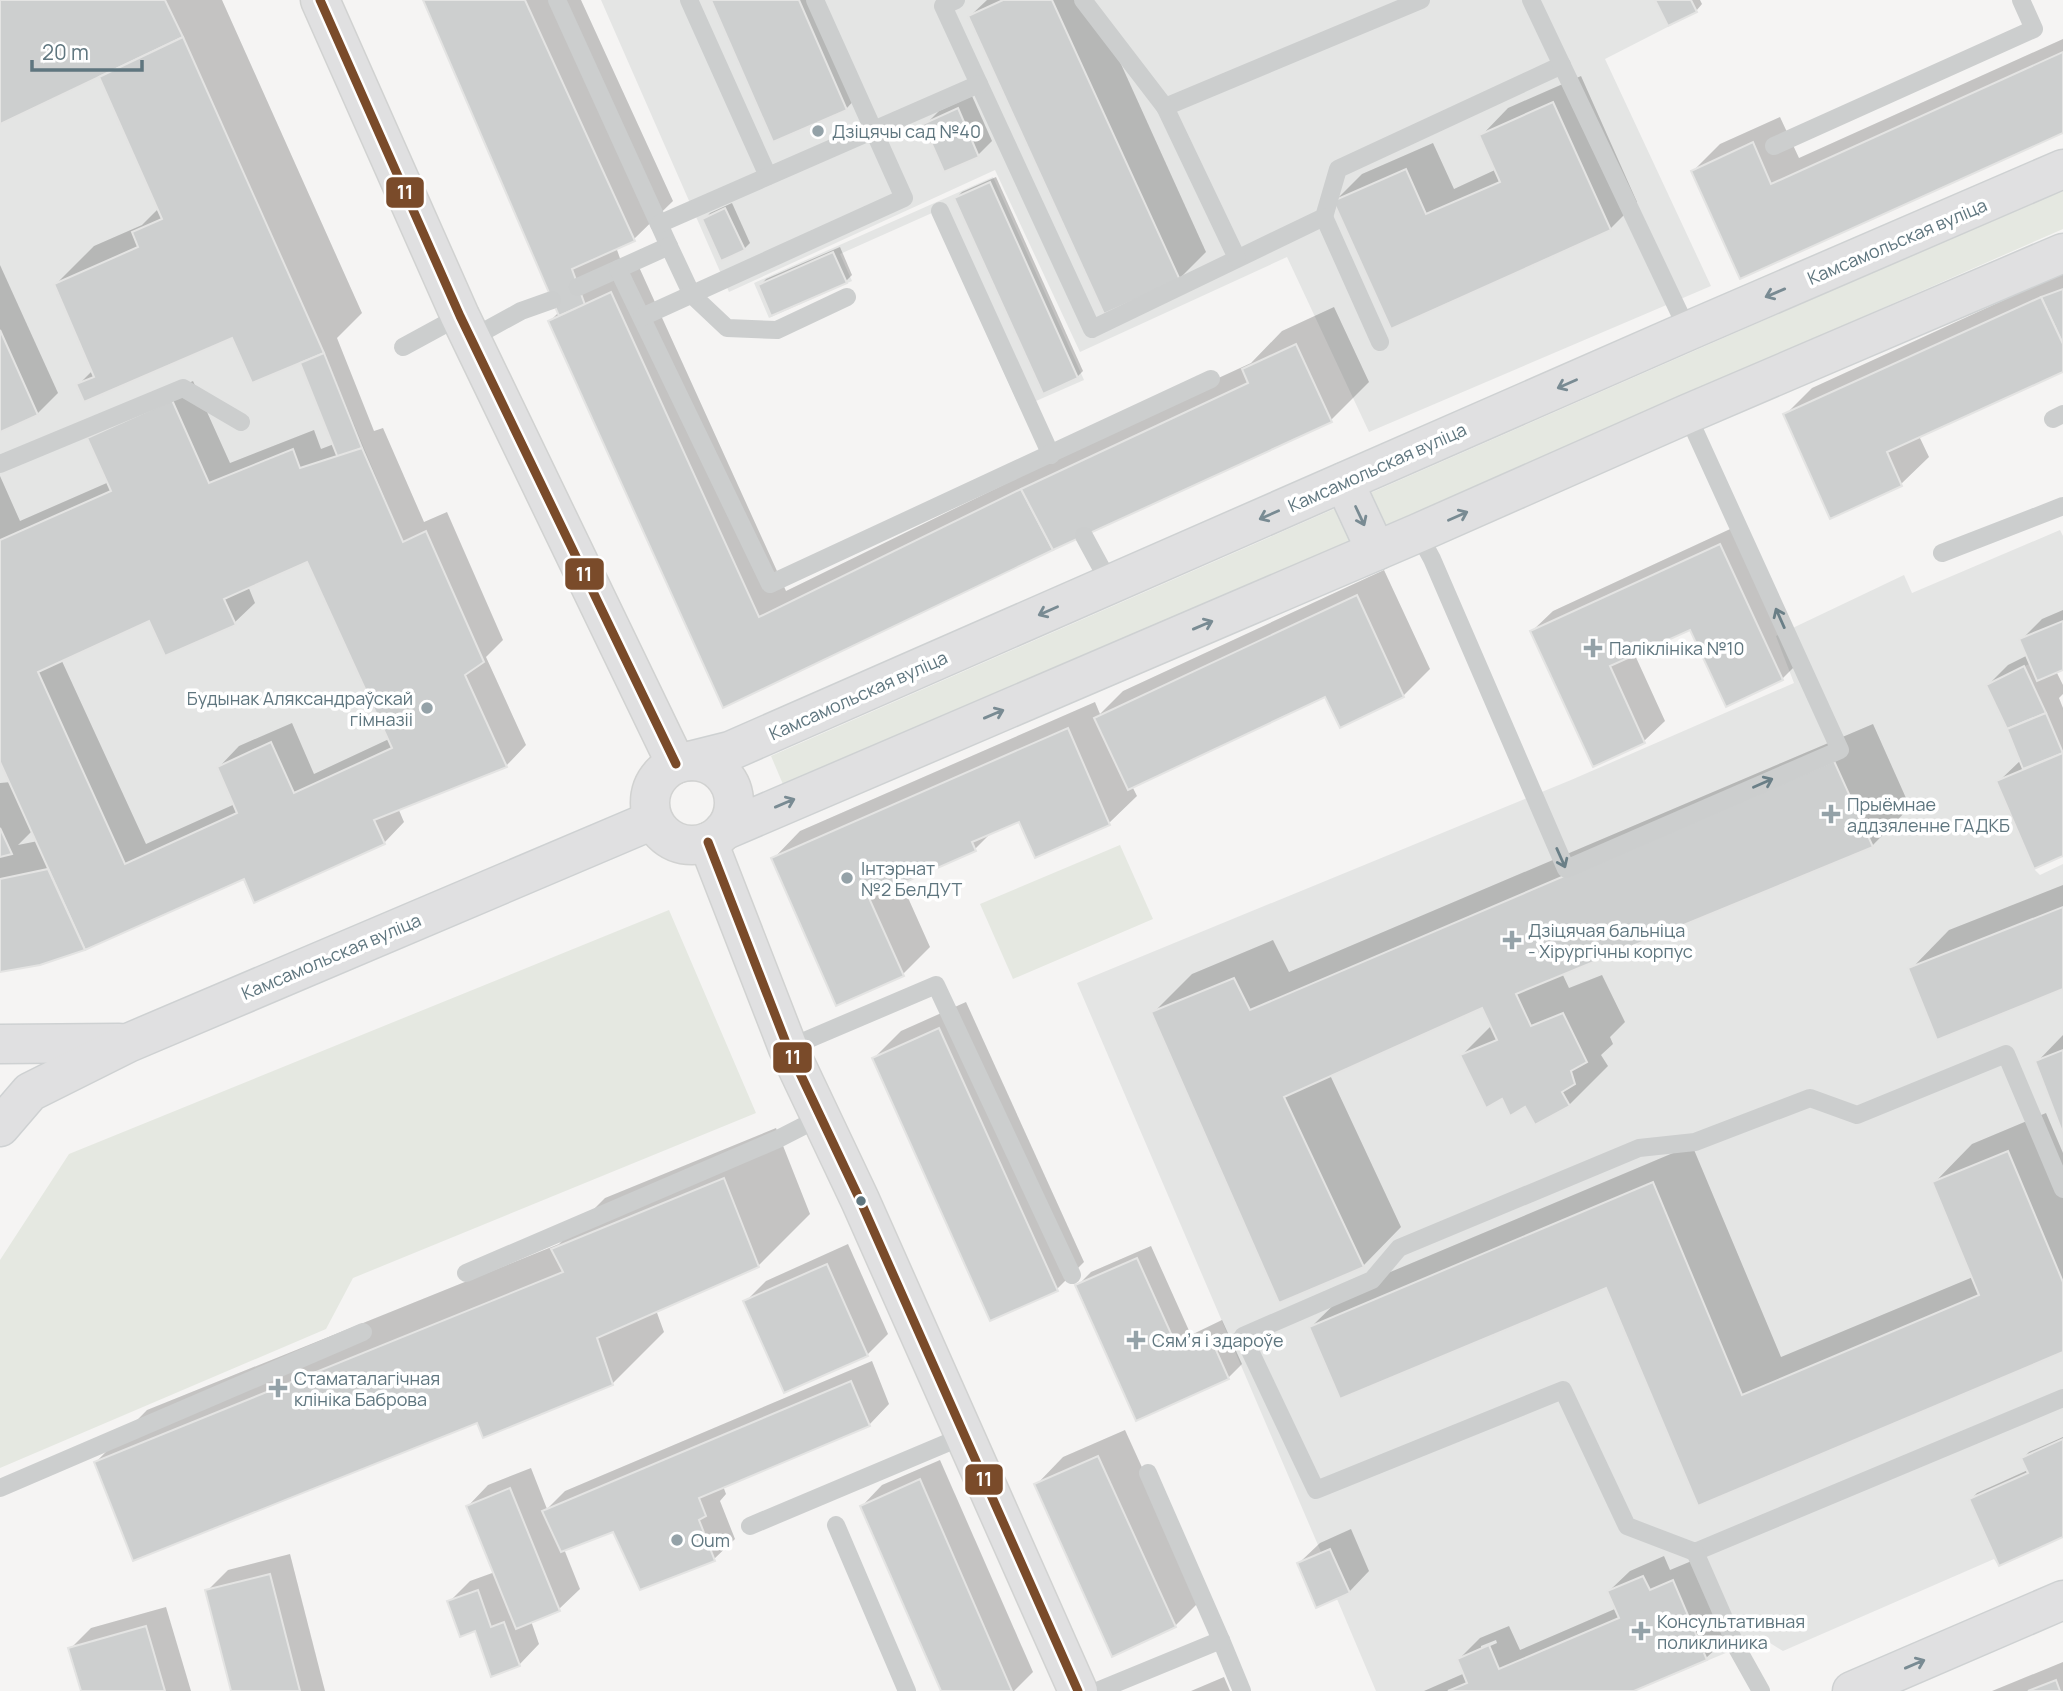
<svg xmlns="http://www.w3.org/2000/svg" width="2063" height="1691" font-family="Manrope,sans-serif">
<rect width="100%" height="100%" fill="#f5f4f3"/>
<!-- built -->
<g fill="#e4e5e4">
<path d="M0 0 183 37 324 353 403 541 426 531 484 662 465 675 507 767 374 820 254 903 243 880 85 950 40 965 0 972Z"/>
<path d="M601 0H1691L1697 12 1605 59 1711 286 1369 432 1287 257 1080 352 995 170 729 292Z"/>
<path d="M993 177 1084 380 1020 408 932 213 840 254 852 281 769 318 754 283Z"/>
<path d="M2060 530 2063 536V621L2019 639 2029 664 1986 685 2007 729 2046 713 2063 753 1996 782 2034 869 2040 875 2063 864V1537L1999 1566 1994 1559 1783 1651 1762 1638 1634 1691H1376L1337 1599 1349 1593 1330 1549 1321 1552 1077 983 1571 780 1794 683 1776 636 1904 575 1912 593Z"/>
</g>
<!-- green -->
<g fill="#e5e8e1">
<path d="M2063 189V229L785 789 771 756Z"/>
<path d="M1120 845 1153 919 1013 979 980 904Z"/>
<path d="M669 910 756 1113 353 1278 326 1329 0 1468V1260L69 1154Z"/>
</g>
<!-- shadow -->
<g fill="#0003" fill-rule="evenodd">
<path d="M0 0H222L362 313 337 338 374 431 383 428 424 522 447 512 503 640 486 657 526 745 506 766 398 808 404 822 384 843 245 877 84 949 0 970V783L11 782 0 757V476L20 521 109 482 89 439 110 418 193 381 230 463 314 430 321 449 334 444 301 361 233 336 78 385 93 370 56 284 94 246 142 225 159 208 100 74 0 122ZM308 560 389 739 314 774 292 723 239 746 219 767 235 804 146 844 61 659 150 619 234 623 255 603 248 586ZM33 830 38 841 18 845Z"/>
<path d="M425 0H581L673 201 634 239 616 247 622 264 639 267 786 591 1050 462 1062 450 1251 363 1282 331 1334 307 1369 382 1331 420 1052 548 724 705 550 321 559 312Z"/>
<path d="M713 0H818L859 95 846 109Z"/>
<path d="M987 0H1092L1206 252 1179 279 970 16Z"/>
<path d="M1657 0H1700L1702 4 1696 11Z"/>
<path d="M2063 39V131L1741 277 1693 171 1720 144 1780 117 1799 158Z"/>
<path d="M1581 76 1637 202 1610 229 1391 327 1335 201 1362 174 1433 143 1454 189 1497 169 1481 136 1508 108Z"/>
<path d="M972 96 992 141 978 155 945 169 925 125 939 111Z"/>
<path d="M996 177 1083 371 1077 377 956 198 962 192Z"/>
<path d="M732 203 750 243 744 249 704 220 710 213Z"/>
<path d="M840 247 852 275 846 281 760 286 766 279Z"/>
<path d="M0 265 58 393 37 414 0 430Z"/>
<path d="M2063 273V370L1919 436 1929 457 1901 484 1831 516 1785 415 1812 388Z"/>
<path d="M1741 524 1803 658 1782 679 1691 627 1634 653 1665 721 1644 741 1594 764 1532 631 1553 611Z"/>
<path d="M1384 570 1430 669 1403 696 1326 695 1132 786 1137 796 1109 823 1036 855 1020 819 994 830 975 849 901 882 930 947 903 974 773 859 800 831 1095 702 1100 714 1123 691Z"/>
<path d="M2063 610V669L2056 671 2063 685V694L2059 698 2063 708V854L1998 782 2021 760 1988 685 2008 665 2028 655 2021 640 2042 619Z"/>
<path d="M1873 724 1910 807 1872 846 1562 973 1569 988 1602 975 1625 1022 1610 1037 1613 1044 1601 1055 1608 1066 1569 1105 1525 1104 1503 1096 1462 1055 1492 1025 1483 1006 1330 1075 1401 1227 1363 1266 1153 1013 1192 974 1273 940 1289 972Z"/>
<path d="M2063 885V987L1911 969 1949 930Z"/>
<path d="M966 1002 1084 1262 1057 1289 874 1058 901 1031Z"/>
<path d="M2063 1035V1129L2037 1062Z"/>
<path d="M2046 1113 2063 1153V1350L1698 1503 1606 1286 1311 1327 1350 1289 1692 1145 1781 1357 1973 1277 1934 1183 1972 1144Z"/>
<path d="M776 1128 810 1214 758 1266 656 1310 664 1332 612 1384 478 1421 96 1462 147 1410 559 1244 605 1198Z"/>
<path d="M848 1244 888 1334 867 1355 745 1302 766 1281Z"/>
<path d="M1151 1246 1191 1335 1222 1320 1242 1364 1228 1378 1137 1419 1077 1286 1091 1272Z"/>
<path d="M872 1361 889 1404 869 1425 723 1486 726 1494 720 1501 735 1539 714 1559 641 1588 614 1529 564 1549 580 1589 559 1609 531 1621 539 1644 519 1665 476 1629 449 1602 470 1581 495 1572 468 1506 488 1485 531 1468 547 1509 565 1491Z"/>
<path d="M1125 1430 1202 1599 1175 1626 1036 1485 1063 1457Z"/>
<path d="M2063 1437V1536L1971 1499 1977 1493 2028 1470 2023 1458 2029 1452Z"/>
<path d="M940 1460 1033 1672 1014 1691H943L862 1506 882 1485Z"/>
<path d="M1351 1529 1369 1571 1349 1592 1299 1563 1320 1543Z"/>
<path d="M290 1554 325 1691H232L207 1591 228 1570Z"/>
<path d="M1664 1556 1670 1570 1694 1560 1727 1638 1706 1658 1630 1691H1424L1465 1673 1459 1659 1480 1638 1509 1626 1520 1650 1617 1608 1609 1591 1630 1571ZM1496 1640 1497 1643 1481 1650V1646Z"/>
<path d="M166 1607 191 1691H82L70 1649 91 1628Z"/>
<path d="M2063 1662V1691H1992Z"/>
<path d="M1224 1677 1230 1691H1191Z"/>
</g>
<!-- building -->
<g fill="#cdcfcf" stroke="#e4e4e3" stroke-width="2" fill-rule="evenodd">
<path d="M0 0H165L183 37 0 124Z"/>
<path d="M423 0H525L635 241 572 269 585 305 559 316Z"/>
<path d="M711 0H799L847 110 773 142Z"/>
<path d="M1003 0H1052L1180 280 1104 314 968 16Z"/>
<path d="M1655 0H1691L1697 12 1668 26Z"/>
<path d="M183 37 324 353 252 383 232 338 84 402 76 384 94 377 54 284 138 247 132 232 162 219 99 77Z"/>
<path d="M2063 52V133L1740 279 1691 171 1753 142 1771 184Z"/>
<path d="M1553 102 1611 230 1391 329 1333 201 1406 169 1426 214 1500 182 1479 135Z"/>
<path d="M958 108 979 157 944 172 923 124Z"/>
<path d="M990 182 1078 378 1043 394 954 198Z"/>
<path d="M725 208 745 250 721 261 702 219Z"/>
<path d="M833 252 847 283 771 316 758 285Z"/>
<path d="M2063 289V344L2041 297Z"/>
<path d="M611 292 759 617 1021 489 1053 550 723 708 548 321Z"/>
<path d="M2041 297 2063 344V372L1887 452 1902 486 1830 519 1783 414Z"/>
<path d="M0 330 38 415 0 432Z"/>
<path d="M1296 344 1332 422 1053 550 1021 489 1248 383 1242 369Z"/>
<path d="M324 353 362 448 338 458 300 363Z"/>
<path d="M172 400 209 483 293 449 300 468 362 448 403 542 426 531 484 662 465 675 507 767 374 820 385 844 254 903 244 879 85 950 0 762V540L111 491 87 438ZM307 562 392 748 294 793 271 742 217 767 237 813 125 864 38 672 149 621 165 656 236 625 224 599Z"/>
<path d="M1720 544 1783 680 1726 707 1690 630 1610 666 1645 743 1593 767 1530 631Z"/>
<path d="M1357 595 1404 697 1340 728 1325 697 1128 790 1094 718Z"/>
<path d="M2063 621V670L2037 681 2019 639Z"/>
<path d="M2024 666 2046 713 2007 729 1986 685Z"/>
<path d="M2046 713 2063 753 2023 769 2007 729Z"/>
<path d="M1068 728 1110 825 1035 858 1019 822 972 842 976 851 869 898 904 976 836 1006 771 858Z"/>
<path d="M2063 753V856L2034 869 1996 781Z"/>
<path d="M1834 761 1873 847 1516 994 1531 1026 1563 1013 1587 1062 1571 1071 1575 1084 1562 1092 1570 1106 1535 1125 1525 1107 1510 1116 1502 1099 1486 1108 1460 1055 1497 1040 1482 1008 1284 1097 1364 1267 1279 1303 1151 1012 1234 978 1250 1010Z"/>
<path d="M0 828 12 854 0 857Z"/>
<path d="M48 869 85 950 40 965 0 972V879Z"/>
<path d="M2063 907V989L1937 1040 1908 968Z"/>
<path d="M939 1028 1058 1291 990 1321 872 1058Z"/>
<path d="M2063 1050V1134L2035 1061Z"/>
<path d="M2008 1151 2063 1282V1352L1698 1506 1606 1288 1340 1399 1309 1327 1653 1182 1742 1395 1979 1295 1932 1182Z"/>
<path d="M724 1178 759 1267 597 1338 613 1385 483 1438 477 1423 133 1561 94 1462 563 1272 551 1249Z"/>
<path d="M1137 1258 1177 1347 1208 1332 1229 1379 1136 1421 1075 1285Z"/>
<path d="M827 1264 868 1356 784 1393 743 1301Z"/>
<path d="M851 1381 870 1426 699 1498 706 1516 699 1520 715 1561 640 1590 613 1532 561 1552 542 1511Z"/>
<path d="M2063 1439V1537L1999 1566 1969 1499 2028 1473 2021 1458Z"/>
<path d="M1098 1456 1176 1627 1112 1657 1034 1484Z"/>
<path d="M920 1479 1012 1691H941L860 1506Z"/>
<path d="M510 1488 560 1611 516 1629 466 1506Z"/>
<path d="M1330 1549 1350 1593 1316 1608 1297 1563Z"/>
<path d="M270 1574 300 1691H231L205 1590Z"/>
<path d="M1643 1576 1650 1590 1673 1580 1707 1660 1634 1691H1448L1467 1683 1457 1659 1489 1645 1499 1669 1619 1618 1607 1591Z"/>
<path d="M478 1590 491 1627 504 1622 520 1666 491 1677 475 1631 460 1637 447 1601Z"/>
<path d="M146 1626 165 1691H81L68 1648Z"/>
<path d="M2056 1680 2060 1691H2028Z"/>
</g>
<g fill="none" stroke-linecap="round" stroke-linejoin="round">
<!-- secondary casing -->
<g stroke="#ced1d2" stroke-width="41">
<g id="secondary">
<path d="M1344 482 1376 551"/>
<path d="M690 761 730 751 1688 331 2063 169"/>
<path d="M723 831 1418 533 1687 414 2063 253"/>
<path d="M0 1044 119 1043"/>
<path d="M0 1127 30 1092 128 1043 653 820"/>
<path d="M1852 1691 2063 1600"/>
</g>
</g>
<!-- primary casing -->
<g stroke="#d1d2d1" stroke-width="41">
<g id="primary">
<path d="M320 0 460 316 676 764"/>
<circle cx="692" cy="803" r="42"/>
<path d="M708 842 788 1048 860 1200 1078 1691"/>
</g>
</g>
<!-- lane -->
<g stroke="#cccece" stroke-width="18">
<path d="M557 0 669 246 578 287"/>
<path d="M689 0 768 176"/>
<path d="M956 0 943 6 1092 329 1324 217 1338 169 1562 65"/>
<path d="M1083 0 1165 107 1421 0"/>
<path d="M1531 0 1688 331"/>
<path d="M1165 107 1237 258"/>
<path d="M1774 146 2034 29 2021 0"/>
<path d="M940 211 1051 455"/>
<path d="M1324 217 1380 342"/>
<path d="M659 224 979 84"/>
<path d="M669 246 692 295 727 328 777 330 847 297"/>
<path d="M618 269 770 584 1211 379"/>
<path d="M642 317 904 198 815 0"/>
<path d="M472 338 521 311 552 300"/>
<path d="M403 347 460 316"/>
<path d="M2053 419 2063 414"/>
<path d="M0 464 183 388 241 422"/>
<path d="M1418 533 1432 559 1566 869 1840 750 1687 414"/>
<path d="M1084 536 1110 584"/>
<path d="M1942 553 2063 506"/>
<path d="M788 1048 936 985 1072 1275"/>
<path d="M2063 1189 2006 1054 1857 1115 1810 1098 1695 1142 1639 1148 1399 1248 1372 1280 1243 1336 1316 1490 1563 1390 1627 1526 1695 1552 2063 1398"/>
<path d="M466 1273 778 1139 821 1117"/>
<path d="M0 1488 363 1332"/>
<path d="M836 1525 907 1691"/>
<path d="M750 1526 966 1435"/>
<path d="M1695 1552 1737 1648 1761 1691"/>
<path d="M1221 1640 1242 1691"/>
<path d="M1097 1691 1221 1640 1148 1473"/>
</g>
<!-- secondary -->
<use href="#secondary" stroke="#e0e0e1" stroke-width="38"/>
<!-- primary -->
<use href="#primary" stroke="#e0e0e1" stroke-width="38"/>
<!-- bus-1 casing -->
<g stroke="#fff" stroke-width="14">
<g id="bus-1">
<path d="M320 0 460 316 676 764"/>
<path d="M708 842 788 1048 860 1200 1078 1691"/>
</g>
</g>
<!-- bus-1 -->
<use href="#bus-1" stroke="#7a4b2a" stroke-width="9"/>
</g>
<!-- one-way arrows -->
<defs><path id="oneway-shaft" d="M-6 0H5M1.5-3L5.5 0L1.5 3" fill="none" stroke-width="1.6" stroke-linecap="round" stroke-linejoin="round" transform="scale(1.75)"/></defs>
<g stroke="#798b93">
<use href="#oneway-shaft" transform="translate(1775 293) rotate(157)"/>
<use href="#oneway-shaft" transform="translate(1567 384) rotate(156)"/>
<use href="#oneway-shaft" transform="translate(1269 515) rotate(156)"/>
<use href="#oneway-shaft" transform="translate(1360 516) rotate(65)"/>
<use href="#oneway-shaft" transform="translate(1458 516) rotate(-24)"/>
<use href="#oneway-shaft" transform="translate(1048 611) rotate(156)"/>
<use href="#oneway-shaft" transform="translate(1203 625) rotate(-23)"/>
<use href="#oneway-shaft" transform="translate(994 714) rotate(-23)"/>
<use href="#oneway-shaft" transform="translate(785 803) rotate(-23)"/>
<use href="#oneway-shaft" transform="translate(1915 1664) rotate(-23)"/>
</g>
<g stroke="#6a7f87">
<use href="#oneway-shaft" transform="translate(1780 618) rotate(-114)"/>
<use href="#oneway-shaft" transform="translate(1763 783) rotate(-24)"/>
<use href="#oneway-shaft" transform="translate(1561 858) rotate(66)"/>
</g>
<!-- markers -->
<g fill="#94a2a8" stroke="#fff" stroke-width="2.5">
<circle cx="818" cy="131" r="7"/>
<path d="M1589.5 637.5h7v7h7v7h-7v7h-7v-7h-7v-7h7z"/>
<circle cx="427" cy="708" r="7"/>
<path d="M1827.5 803.5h7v7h7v7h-7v7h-7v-7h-7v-7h7z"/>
<circle cx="847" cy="878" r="7"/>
<path d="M1508.5 929.5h7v7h7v7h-7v7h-7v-7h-7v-7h7z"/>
<path d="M1132.5 1329.5h7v7h7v7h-7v7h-7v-7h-7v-7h7z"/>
<path d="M274.5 1377.5h7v7h7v7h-7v7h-7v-7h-7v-7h7z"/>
<circle cx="677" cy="1540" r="7"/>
<path d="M1637.5 1620.5h7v7h7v7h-7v7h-7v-7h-7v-7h7z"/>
</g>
<circle fill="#5f767f" stroke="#fff" stroke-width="2.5" cx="861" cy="1201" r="6"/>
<g text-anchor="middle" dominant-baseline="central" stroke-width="7" stroke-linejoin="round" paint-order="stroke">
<!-- poi labels -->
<g font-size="18" fill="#5f767f" stroke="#fff" text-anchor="start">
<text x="832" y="131">Дзіцячы сад №40</text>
<text x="1609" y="648">Паліклініка №10</text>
<text x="413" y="698" text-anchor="end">Будынак Аляксандраўскай<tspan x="413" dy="21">гімназіі</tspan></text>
<text x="1847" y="804">Прыёмнае<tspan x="1847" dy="21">аддзяленне ГАДКБ</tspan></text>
<text x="861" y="868">Інтэрнат<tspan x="861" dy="21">№2 БелДУТ</tspan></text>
<text x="1528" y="930">Дзіцячая бальніца<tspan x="1528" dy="21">- Хірургічны корпус</tspan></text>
<text x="1152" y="1340">Сямʼя і здароўе</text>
<text x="294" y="1378">Стаматалагічная<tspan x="294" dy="21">клініка Баброва</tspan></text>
<text x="691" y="1540">Oum</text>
<text x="1657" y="1621">Консультативная<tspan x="1657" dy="21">поликлиника</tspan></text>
</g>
<!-- street labels -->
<g font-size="18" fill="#5f767f" stroke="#fff">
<text transform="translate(1897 241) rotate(-23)">Камсамольская вуліца</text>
<text transform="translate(1377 467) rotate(-24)">Камсамольская вуліца</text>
<text transform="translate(858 695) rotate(-24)">Камсамольская вуліца</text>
<text transform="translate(331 956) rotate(-23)">Камсамольская вуліца</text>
</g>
</g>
<g stroke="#fff" stroke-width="2.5">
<rect x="385" y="176" width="40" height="33" rx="7" fill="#7a4b2a"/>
<rect x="564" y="557" width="41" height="34" rx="7" fill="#7a4b2a"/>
<rect x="772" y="1041" width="41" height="33" rx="7" fill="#7a4b2a"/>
<rect x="964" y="1463" width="40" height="33" rx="7" fill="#7a4b2a"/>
</g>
<g font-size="19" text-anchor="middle" font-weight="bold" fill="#fff">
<text x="405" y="199">11</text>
<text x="584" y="581">11</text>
<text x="793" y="1064">11</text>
<text x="984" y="1486">11</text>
</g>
<!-- scale -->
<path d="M32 60v10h110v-10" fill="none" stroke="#5f767f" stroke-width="3.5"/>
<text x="42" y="60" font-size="21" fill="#5f767f" stroke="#ffffff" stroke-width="5" paint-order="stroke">20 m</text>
</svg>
